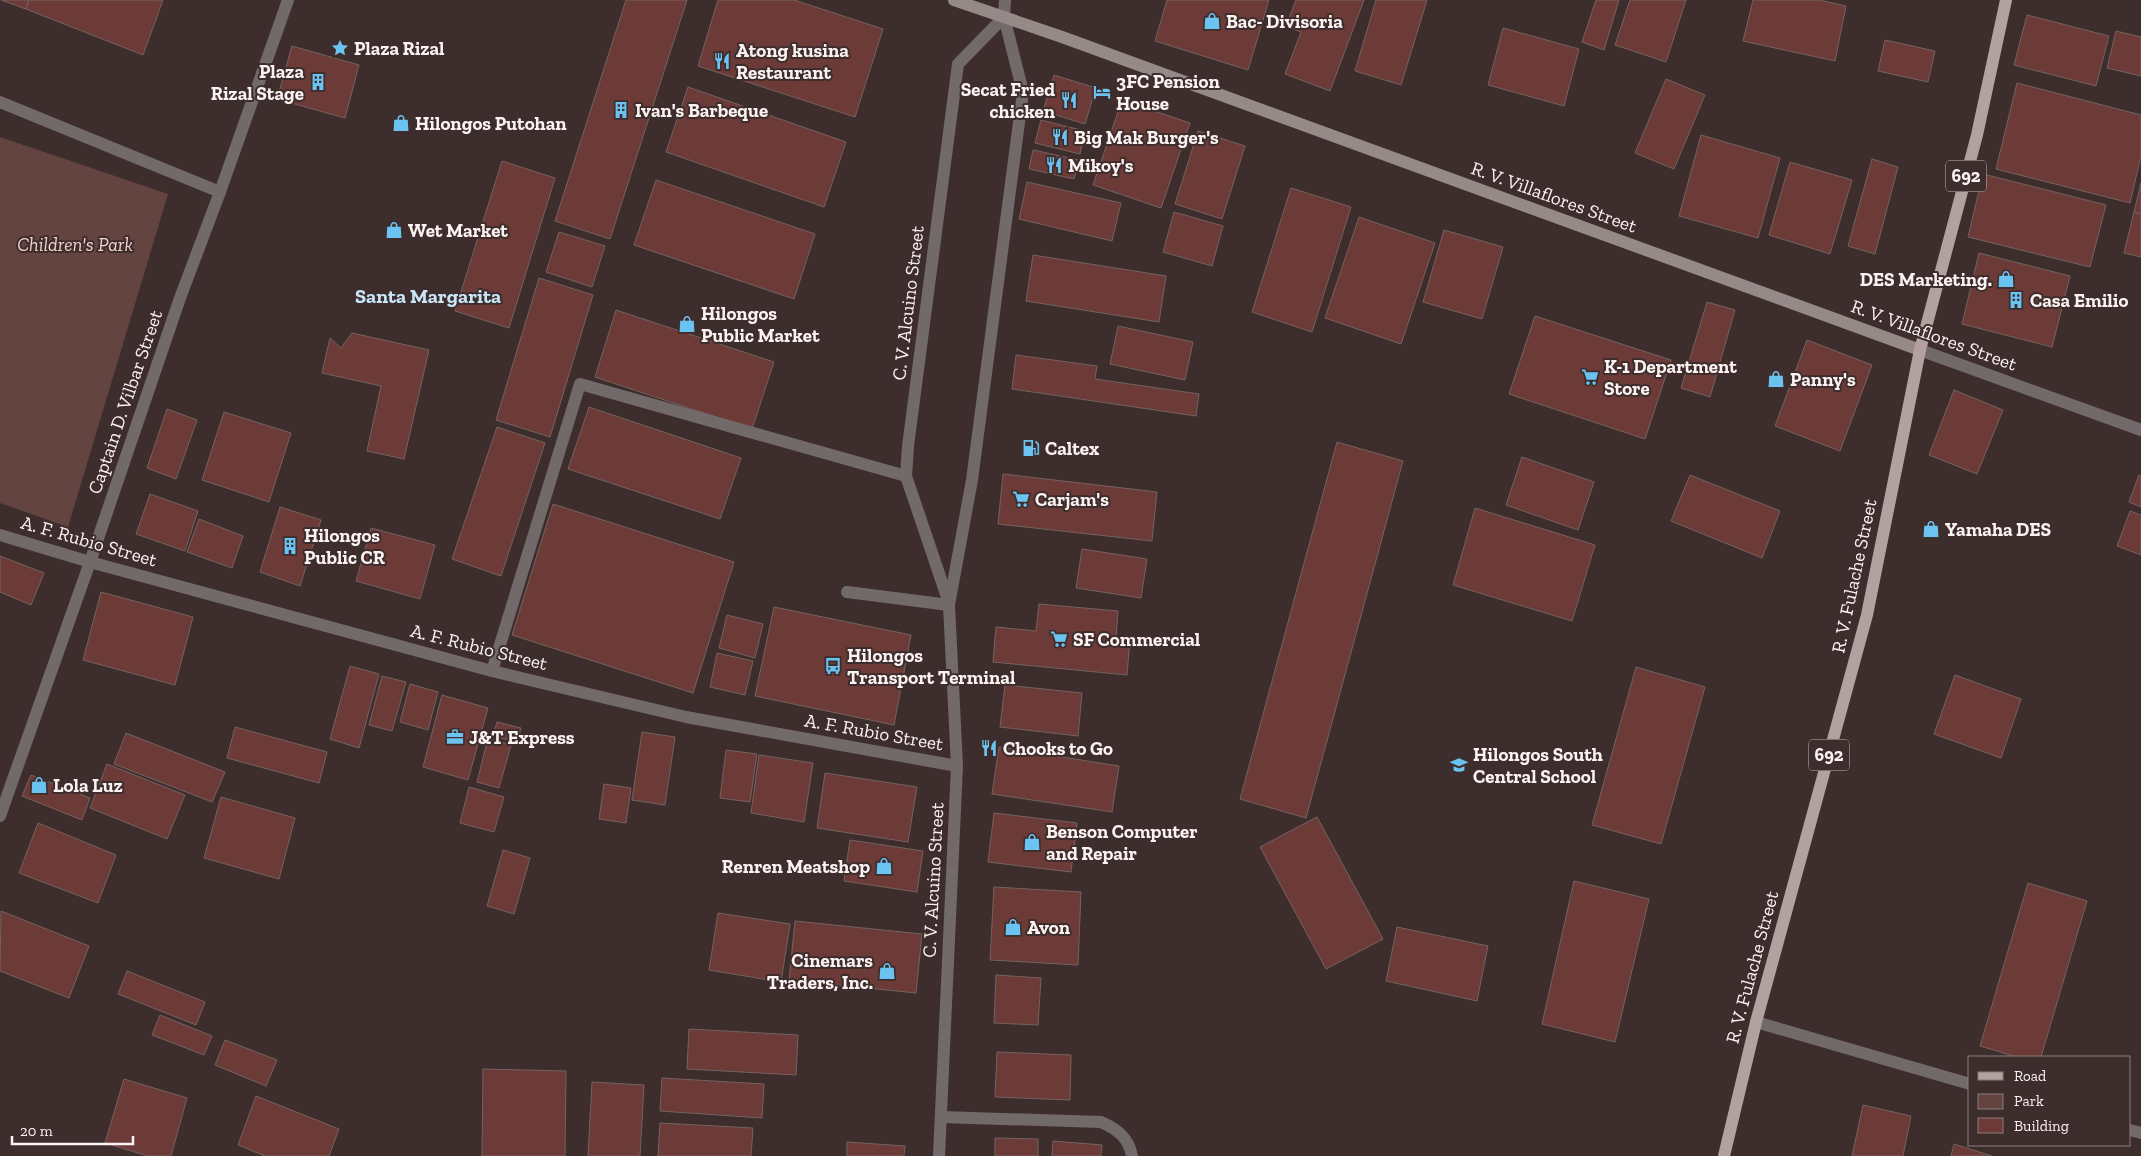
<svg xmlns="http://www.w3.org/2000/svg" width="2141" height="1156" font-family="'Zilla Slab',serif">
<rect width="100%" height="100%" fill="#3d2e2d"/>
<!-- green -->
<path fill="#634441" d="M0 137 168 194 68 527 0 503Z"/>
<!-- building -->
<g fill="#6c3a37" stroke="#746361">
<path d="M1 0H29L26 9Z"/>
<path d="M29 0H163L143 55 26 9Z"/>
<path d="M626 0H687L610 239 555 221Z"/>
<path d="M718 0H794L883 29 855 117 698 66Z"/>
<path d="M1167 0H1269L1248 70 1155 41Z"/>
<path d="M1296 0H1364L1330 91 1285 74 1301 32 1286 26Z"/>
<path d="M1376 0H1427L1401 85 1355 71Z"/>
<path d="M1596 0H1619L1604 50 1582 42Z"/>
<path d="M1630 0H1686L1666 62 1615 45Z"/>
<path d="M1753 0H1819L1846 6 1835 61 1743 41Z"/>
<path d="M2027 15 2109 36 2096 86 2014 65Z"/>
<path d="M1503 28 1579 49 1564 106 1488 85Z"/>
<path d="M2116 31 2141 37V76L2107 68Z"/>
<path d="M1885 40 1935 51 1928 82 1878 71Z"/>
<path d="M292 46 359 65 345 118 277 99Z"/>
<path d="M1054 75 1096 88 1085 124 1043 111Z"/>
<path d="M1666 79 1705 95 1674 169 1635 153Z"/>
<path d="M2017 83 2141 115V156L2130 203 1996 169Z"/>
<path d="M688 87 846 142 824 207 666 152Z"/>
<path d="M1122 100 1190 123 1161 208 1093 185Z"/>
<path d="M1041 120 1085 131 1080 154 1035 143Z"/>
<path d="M1198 131 1245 146 1222 219 1175 204Z"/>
<path d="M1701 135 1780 158 1758 238 1679 216Z"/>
<path d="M1033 150 1079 160 1074 179 1029 169Z"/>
<path d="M1872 159 1898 167 1875 254 1848 246Z"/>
<path d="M502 161 555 178 509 328 455 311Z"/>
<path d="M1790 162 1852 180 1830 254 1769 235Z"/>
<path d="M1983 174 2106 205 2090 267 1968 237Z"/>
<path d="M656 180 815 234 794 299 634 245Z"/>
<path d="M1027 182 1121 203 1112 241 1019 219Z"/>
<path d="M2141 183V214L2134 212Z"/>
<path d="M1291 188 1351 207 1312 332 1252 312Z"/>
<path d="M1174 212 1223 226 1212 266 1163 252Z"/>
<path d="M2134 212 2141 214V257L2124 253Z"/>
<path d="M1359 217 1435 243 1401 344 1325 318Z"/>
<path d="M1444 230 1503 247 1482 319 1423 302Z"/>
<path d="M559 232 605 246 592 287 546 272Z"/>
<path d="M1979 253 2070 276 2052 347 1962 324Z"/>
<path d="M1033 255 1166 276 1159 322 1026 301Z"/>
<path d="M539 278 593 295 550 437 496 420Z"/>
<path d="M1707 302 1735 310 1710 397 1681 388Z"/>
<path d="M616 310 774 362 752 429 595 377Z"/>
<path d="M1535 316 1671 360 1645 439 1509 394Z"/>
<path d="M1118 326 1193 342 1185 380 1110 364Z"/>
<path d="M352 333 429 350 404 459 367 451 381 386 322 373 330 338 341 348Z"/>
<path d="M1807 340 1872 365 1840 451 1775 426Z"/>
<path d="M1016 355 1097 366 1095 379 1199 394 1196 416 1012 389Z"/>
<path d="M1954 390 2003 410 1977 474 1929 455Z"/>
<path d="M589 407 741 458 720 519 568 469Z"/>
<path d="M167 409 197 420 176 479 147 468Z"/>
<path d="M224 412 291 433 269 502 202 480Z"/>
<path d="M497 427 545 443 501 576 452 559Z"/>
<path d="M1337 442 1403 461 1306 818 1240 799Z"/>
<path d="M1522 457 1594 482 1578 530 1506 505Z"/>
<path d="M1003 474 1157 492 1152 541 998 524Z"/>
<path d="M1690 475 1780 511 1762 558 1671 521Z"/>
<path d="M2139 475 2141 476V507L2129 502Z"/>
<path d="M150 494 198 511 185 551 136 534Z"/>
<path d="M553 504 734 562 693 693 512 635Z"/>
<path d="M280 507 321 520 300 586 260 572Z"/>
<path d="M1475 508 1595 545 1572 621 1453 585Z"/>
<path d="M2130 511 2141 515V555L2117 546Z"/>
<path d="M199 519 243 536 232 568 187 552Z"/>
<path d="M371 528 435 545 420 599 356 581Z"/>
<path d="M1082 549 1147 559 1141 598 1076 588Z"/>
<path d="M0 556 44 573 31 605 0 592Z"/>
<path d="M101 592 193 617 175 685 83 660Z"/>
<path d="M1039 604 1118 611 1116 638 1130 640 1127 675 993 662 996 627 1036 631Z"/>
<path d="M774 607 911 635 894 725 755 696Z"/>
<path d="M727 615 763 624 755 658 719 648Z"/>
<path d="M717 653 753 661 745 695 710 687Z"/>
<path d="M350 666 379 674 359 748 330 739Z"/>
<path d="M1636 667 1705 687 1661 844 1592 825Z"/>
<path d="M1955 675 2021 699 2001 758 1934 734Z"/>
<path d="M382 676 406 682 392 731 369 725Z"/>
<path d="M410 684 438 692 428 730 400 722Z"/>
<path d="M1005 685 1082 693 1078 736 1000 727Z"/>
<path d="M442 695 488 708 468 780 423 767Z"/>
<path d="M497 722 521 728 517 742 493 736Z"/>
<path d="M235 727 327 752 319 783 227 758Z"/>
<path d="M642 732 675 737 665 805 632 800Z"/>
<path d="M126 733 225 772 212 802 114 764Z"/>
<path d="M488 738 511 745 499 788 477 782Z"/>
<path d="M999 747 1119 766 1112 812 992 794Z"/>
<path d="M726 750 757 754 750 802 720 798Z"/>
<path d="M759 755 813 763 804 822 751 813Z"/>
<path d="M107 764 185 795 167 839 90 808Z"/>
<path d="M825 773 917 787 908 842 817 828Z"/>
<path d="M31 775 90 798 82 820 22 796Z"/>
<path d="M604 784 631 788 626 823 599 819Z"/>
<path d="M469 787 504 797 494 832 460 823Z"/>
<path d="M221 797 295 818 279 879 204 858Z"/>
<path d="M994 813 1077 823 1071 872 988 862Z"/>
<path d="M1317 817 1383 939 1326 969 1260 847Z"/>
<path d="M38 823 116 855 98 903 19 873Z"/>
<path d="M850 840 923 851 917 892 844 881Z"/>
<path d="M503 850 530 858 514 914 487 906Z"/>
<path d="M1574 881 1649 899 1615 1042 1542 1024Z"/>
<path d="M2028 883 2087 901 2041 1057H2017L1980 1046Z"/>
<path d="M994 887 1081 892 1078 965 990 960Z"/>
<path d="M1 911 89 946 69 998 0 971Z"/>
<path d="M718 913 790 924 781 982 709 970Z"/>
<path d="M795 921 922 934 916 993 789 980Z"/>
<path d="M1397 927 1488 946 1477 1001 1386 981Z"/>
<path d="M127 971 205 1002 196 1025 118 994Z"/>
<path d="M996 975 1041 978 1038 1025 994 1023Z"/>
<path d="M160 1015 212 1036 204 1055 152 1035Z"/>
<path d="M689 1029 798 1035 796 1075 687 1069Z"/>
<path d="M225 1040 277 1060 266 1086 215 1065Z"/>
<path d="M997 1052 1071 1055 1070 1100 995 1097Z"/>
<path d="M483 1069 566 1071 565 1156H482Z"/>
<path d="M662 1078 764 1084 762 1118 660 1111Z"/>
<path d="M124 1079 187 1098 171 1156H148L105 1143Z"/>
<path d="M592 1082 644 1085 640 1156H588Z"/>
<path d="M256 1096 339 1129 329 1156H265L238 1145Z"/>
<path d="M1863 1105 1911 1116 1903 1156H1852Z"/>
<path d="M660 1123 753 1128 751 1156H658Z"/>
<path d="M995 1138 1038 1139V1156H995Z"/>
<path d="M1053 1141 1102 1145 1101 1156H1052Z"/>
<path d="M847 1142 905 1146 904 1156H847Z"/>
<path d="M1954 1144 1992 1156H1951Z"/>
</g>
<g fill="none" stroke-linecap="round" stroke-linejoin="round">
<!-- service -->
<g stroke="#726a6a" stroke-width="12">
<path d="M847 592 949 605"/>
<path d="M492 671 580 384 906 476"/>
<path d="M1756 1022 1970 1084"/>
<path d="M941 1117 1101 1122C1117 1129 1129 1138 1132 1156"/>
<path d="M2130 1130 2141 1133"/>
</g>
<!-- minor -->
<g stroke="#726a6a" stroke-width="12">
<path d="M0 102 220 192"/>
<path d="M1920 350 2141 430"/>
<path d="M0 535 90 562 492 671 686 717 957 766"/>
</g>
<!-- tertiary -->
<g stroke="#726a6a" stroke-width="12">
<path d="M949 603 906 476 908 446 958 64 1004 17"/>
<path d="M0 816 90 562 180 298 220 192 288 0"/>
<path d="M939 1156 957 766 949 605 972 480 1023 92 1004 17 1005 0"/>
</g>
<!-- secondary -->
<path stroke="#968a88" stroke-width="12" d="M954 0 1062 37 1920 350"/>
<!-- primary -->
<path stroke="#b2a1a0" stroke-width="12" d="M1724 1156 1756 1022 1867 615 1920 350 1977 135 2006 0"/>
</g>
<!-- icons -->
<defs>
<g id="shop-bare" transform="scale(1.35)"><path d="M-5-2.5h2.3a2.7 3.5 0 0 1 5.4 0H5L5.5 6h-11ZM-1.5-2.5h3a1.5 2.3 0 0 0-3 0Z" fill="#6bc3f2" stroke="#3d2e2d" stroke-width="2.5" paint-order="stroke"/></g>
<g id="sight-bare" transform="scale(1.35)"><path d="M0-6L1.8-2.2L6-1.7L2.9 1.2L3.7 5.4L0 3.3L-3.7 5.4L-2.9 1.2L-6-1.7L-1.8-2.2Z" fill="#6bc3f2" stroke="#3d2e2d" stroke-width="2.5" paint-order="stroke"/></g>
<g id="restaurant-bare" transform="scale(1.35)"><path d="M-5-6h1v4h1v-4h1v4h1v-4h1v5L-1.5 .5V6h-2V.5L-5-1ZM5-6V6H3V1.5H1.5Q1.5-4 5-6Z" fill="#6bc3f2" stroke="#3d2e2d" stroke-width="2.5" paint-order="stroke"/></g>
<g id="building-bare" transform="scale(1.35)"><path d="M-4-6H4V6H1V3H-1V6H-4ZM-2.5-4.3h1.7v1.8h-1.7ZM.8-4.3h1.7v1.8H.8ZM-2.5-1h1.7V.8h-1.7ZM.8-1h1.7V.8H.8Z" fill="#6bc3f2" stroke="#3d2e2d" stroke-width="2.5" paint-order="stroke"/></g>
<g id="hotel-bare" transform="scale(1.35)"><path d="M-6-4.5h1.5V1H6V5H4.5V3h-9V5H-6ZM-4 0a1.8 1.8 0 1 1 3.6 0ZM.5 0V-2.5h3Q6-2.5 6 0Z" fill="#6bc3f2" stroke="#3d2e2d" stroke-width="2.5" paint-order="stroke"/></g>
<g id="supermarket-bare" transform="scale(1.35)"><path d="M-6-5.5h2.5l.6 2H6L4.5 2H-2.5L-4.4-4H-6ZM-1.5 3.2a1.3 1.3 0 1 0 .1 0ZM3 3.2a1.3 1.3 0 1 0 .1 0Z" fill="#6bc3f2" stroke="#3d2e2d" stroke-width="2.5" paint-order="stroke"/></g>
<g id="fuel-bare" transform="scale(1.35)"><path d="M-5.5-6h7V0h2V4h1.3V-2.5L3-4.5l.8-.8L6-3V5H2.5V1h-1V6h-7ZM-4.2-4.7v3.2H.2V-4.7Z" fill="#6bc3f2" stroke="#3d2e2d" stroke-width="2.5" paint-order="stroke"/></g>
<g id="bus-bare" transform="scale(1.35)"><path d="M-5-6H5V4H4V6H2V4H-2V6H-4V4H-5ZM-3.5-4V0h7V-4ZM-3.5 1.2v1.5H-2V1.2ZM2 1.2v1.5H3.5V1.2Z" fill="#6bc3f2" stroke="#3d2e2d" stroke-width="2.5" paint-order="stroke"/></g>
<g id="office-bare" transform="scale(1.35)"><path d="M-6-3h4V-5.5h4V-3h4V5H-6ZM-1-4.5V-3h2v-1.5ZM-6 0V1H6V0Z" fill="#6bc3f2" stroke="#3d2e2d" stroke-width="2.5" paint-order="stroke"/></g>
<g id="school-bare" transform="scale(1.35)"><path d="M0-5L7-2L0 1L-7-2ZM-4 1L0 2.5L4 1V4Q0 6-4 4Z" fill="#6bc3f2" stroke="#3d2e2d" stroke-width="2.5" paint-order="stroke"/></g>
</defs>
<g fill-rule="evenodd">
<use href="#shop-bare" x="1212" y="21"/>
<use href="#sight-bare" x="340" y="48"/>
<use href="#restaurant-bare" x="722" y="61"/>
<use href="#building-bare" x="318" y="82"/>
<use href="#hotel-bare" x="1102" y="92"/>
<use href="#restaurant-bare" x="1069" y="100"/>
<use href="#building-bare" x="621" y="110"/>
<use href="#shop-bare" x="401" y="123"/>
<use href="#restaurant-bare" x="1060" y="137"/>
<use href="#restaurant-bare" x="1054" y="165"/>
<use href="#shop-bare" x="394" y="230"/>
<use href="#shop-bare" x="2006" y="279"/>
<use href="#building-bare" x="2016" y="300"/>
<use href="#shop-bare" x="687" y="324"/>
<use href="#supermarket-bare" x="1590" y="377"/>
<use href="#shop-bare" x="1776" y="379"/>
<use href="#fuel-bare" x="1031" y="448"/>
<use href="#supermarket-bare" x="1021" y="499"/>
<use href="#shop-bare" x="1931" y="529"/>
<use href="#building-bare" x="290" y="546"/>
<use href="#supermarket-bare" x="1059" y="639"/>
<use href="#bus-bare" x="833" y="666"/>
<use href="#office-bare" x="455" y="737"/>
<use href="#restaurant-bare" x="989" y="748"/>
<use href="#school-bare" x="1459" y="765"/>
<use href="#shop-bare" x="39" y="785"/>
<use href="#shop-bare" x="1032" y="842"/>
<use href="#shop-bare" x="884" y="866"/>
<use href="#shop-bare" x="1013" y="927"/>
<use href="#shop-bare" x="887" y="971"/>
</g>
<g text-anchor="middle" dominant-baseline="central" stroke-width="4" stroke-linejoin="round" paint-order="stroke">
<!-- shield labels -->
<g fill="#3d2e2d" stroke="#c3b7b6" stroke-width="1">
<rect x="1946" y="160.5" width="40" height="31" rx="4"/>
<rect x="1809" y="739.5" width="40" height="31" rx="4"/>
</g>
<g font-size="18" font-weight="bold" fill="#fcf2f1">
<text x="1966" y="176">692</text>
<text x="1829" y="755">692</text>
</g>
<!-- poi labels -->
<g font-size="19" font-weight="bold" fill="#fcf2f1" stroke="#3d2e2d" text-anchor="start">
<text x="1226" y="21">Bac- Divisoria</text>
<text x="354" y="48">Plaza Rizal</text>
<text x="736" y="50">Atong kusina<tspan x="736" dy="22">Restaurant</tspan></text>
<text x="304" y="71" text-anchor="end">Plaza<tspan x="304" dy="22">Rizal Stage</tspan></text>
<text x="1116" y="81">3FC Pension<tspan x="1116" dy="22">House</tspan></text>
<text x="1055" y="89" text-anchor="end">Secat Fried<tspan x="1055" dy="22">chicken</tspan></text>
<text x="635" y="110">Ivan's Barbeque</text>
<text x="415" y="123">Hilongos Putohan</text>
<text x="1074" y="137">Big Mak Burger's</text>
<text x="1068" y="165">Mikoy's</text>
<text x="408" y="230">Wet Market</text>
<text x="1992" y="279" text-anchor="end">DES Marketing.</text>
<text x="2030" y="300">Casa Emilio</text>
<text x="701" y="313">Hilongos<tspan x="701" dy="22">Public Market</tspan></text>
<text x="1604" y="366">K-1 Department<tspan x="1604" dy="22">Store</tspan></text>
<text x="1790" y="379">Panny's</text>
<text x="1045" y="448">Caltex</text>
<text x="1035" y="499">Carjam's</text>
<text x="1945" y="529">Yamaha DES</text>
<text x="304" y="535">Hilongos<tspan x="304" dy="22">Public CR</tspan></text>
<text x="1073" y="639">SF Commercial</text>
<text x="847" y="655">Hilongos<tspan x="847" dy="22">Transport Terminal</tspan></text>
<text x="469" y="737">J&amp;T Express</text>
<text x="1003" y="748">Chooks to Go</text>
<text x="1473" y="754">Hilongos South<tspan x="1473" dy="22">Central School</tspan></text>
<text x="53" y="785">Lola Luz</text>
<text x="1046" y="831">Benson Computer<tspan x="1046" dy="22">and Repair</tspan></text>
<text x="870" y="866" text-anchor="end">Renren Meatshop</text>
<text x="1027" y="927">Avon</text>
<text x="873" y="960" text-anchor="end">Cinemars<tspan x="873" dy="22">Traders, Inc.</tspan></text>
</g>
<!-- street labels -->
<g font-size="19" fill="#fcf2f1" stroke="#3d2e2d">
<text transform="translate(1554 197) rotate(20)">R. V. Villaflores Street</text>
<text transform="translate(908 303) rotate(-83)">C. V. Alcuino Street</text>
<text transform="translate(1934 335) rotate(20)">R. V. Villaflores Street</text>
<text transform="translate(125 402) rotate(-71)">Captain D. Vilbar Street</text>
<text transform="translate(89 541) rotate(16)">A. F. Rubio Street</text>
<text transform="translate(1854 576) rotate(-78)">R. V. Fulache Street</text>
<text transform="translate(479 647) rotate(14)">A. F. Rubio Street</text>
<text transform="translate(874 732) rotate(10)">A. F. Rubio Street</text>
<text transform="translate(933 880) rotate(-87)">C. V. Alcuino Street</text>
<text transform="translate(1752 967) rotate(-75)">R. V. Fulache Street</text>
</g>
<!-- park labels -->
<g font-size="19" font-style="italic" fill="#f5d1ce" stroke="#3d2e2d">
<text x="75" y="244">Children's Park</text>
</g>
<!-- neighbourhood labels -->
<g font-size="20" font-weight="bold" fill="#c8e6f8" stroke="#3d2e2d">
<text x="428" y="296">Santa Margarita</text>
</g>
</g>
<!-- legend -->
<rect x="1968" y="1056" width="162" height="90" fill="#3d2e2d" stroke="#897c7b"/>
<rect x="1978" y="1072" width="25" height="8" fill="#b2a1a0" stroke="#897c7b"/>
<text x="2014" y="1081" font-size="15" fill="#fcf2f1">Road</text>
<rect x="1978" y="1094" width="25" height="15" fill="#634441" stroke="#897c7b"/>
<text x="2014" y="1106" font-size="15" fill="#fcf2f1">Park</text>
<rect x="1978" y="1118" width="25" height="15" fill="#6c3a37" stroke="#897c7b"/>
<text x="2014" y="1131" font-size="15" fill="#fcf2f1">Building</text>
<!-- scale -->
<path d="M12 1136v8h121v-8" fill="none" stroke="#fcf2f1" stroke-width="2.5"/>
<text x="20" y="1136" font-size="15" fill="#fcf2f1" stroke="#3d2e2d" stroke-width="4" paint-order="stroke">20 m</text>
</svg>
